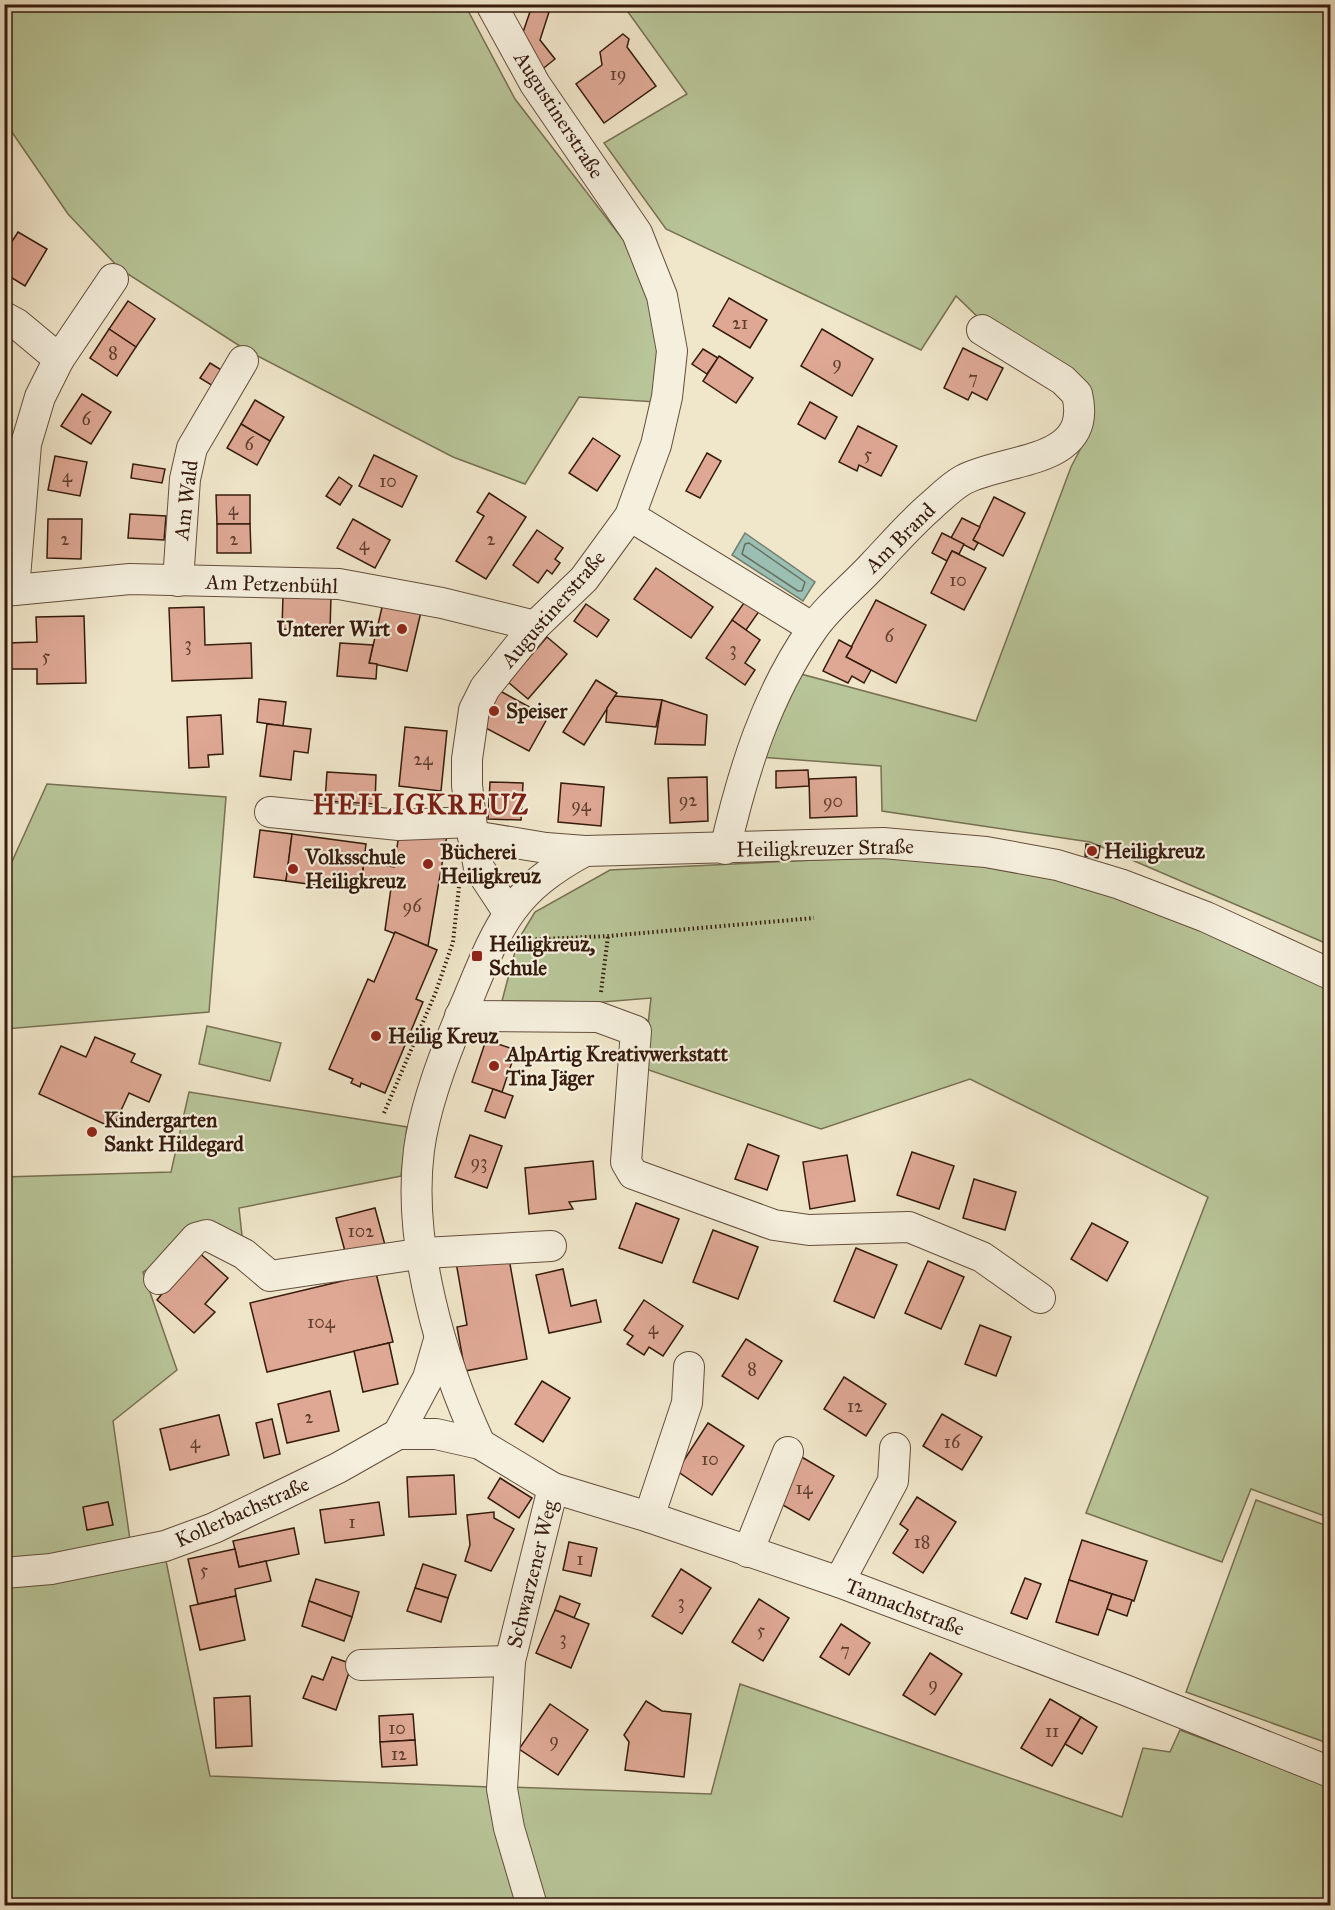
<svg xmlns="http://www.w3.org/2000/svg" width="1335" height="1910" font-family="'IM FELL Great Primer',serif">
<rect width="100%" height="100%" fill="#f0e6ca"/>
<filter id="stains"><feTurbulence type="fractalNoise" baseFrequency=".00333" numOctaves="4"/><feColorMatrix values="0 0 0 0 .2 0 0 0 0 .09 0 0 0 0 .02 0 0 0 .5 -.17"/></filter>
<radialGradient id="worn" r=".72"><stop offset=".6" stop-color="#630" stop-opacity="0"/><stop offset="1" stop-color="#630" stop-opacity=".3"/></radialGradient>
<!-- green -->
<g fill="#b8c598" stroke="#777052" stroke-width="1.5">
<path d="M4 5H465L515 99 628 246 648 300 662 351 656 402 579 397 525 484 453 457 246 350 120 269 68 214 5 122Z"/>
<path d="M623 5H1330V945L1090 842 882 811 881 766 760 757 797 673 976 721 1071 467 1092 427 956 296 921 350 666 229 604 143 687 94Z"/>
<path d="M47 784 226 797 209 1012 5 1029V886L10 866Z"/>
<path d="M917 855 1053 879 1117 898 1200 929 1292 973 1330 988V1518L1251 1489 1222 1562 1086 1513 1208 1197 970 1079 821 1129 643 1068 651 998 602 1002 502 1001 518 940 535 912 610 870Z"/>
<path d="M207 1026 281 1043 270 1081 199 1064Z"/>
<path d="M189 1092 407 1127 401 1176 239 1208 244 1254 208 1231 143 1272 177 1370 113 1421 130 1540 5 1564 4 1177 171 1172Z"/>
<path d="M1256 1500 1330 1527V1744L1186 1692Z"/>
<path d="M166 1561 210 1776 490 1787 523 1905H5L4 1583Z"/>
<path d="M740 1684 1122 1817 1143 1748 1170 1752 1180 1730 1330 1786V1905H538L510 1787 711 1794Z"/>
</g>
<!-- water -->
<path fill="#9bc0b3" stroke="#737e70" stroke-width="1.5" d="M745 533 815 582 803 601 732 555Z"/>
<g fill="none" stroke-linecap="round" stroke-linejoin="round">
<!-- shore -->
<path stroke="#686e60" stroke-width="1.5" d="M749 543 805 582 802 591H798L742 554 745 544Z"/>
</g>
<!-- building -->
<g fill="#dea894" stroke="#361b0c" stroke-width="1.5">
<path d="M527 4H549L547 11Z"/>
<path d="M532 6 549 12 540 40 555 59 540 71 520 41Z"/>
<path d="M623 34 629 39 627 47 656 86 604 123 576 84 602 65 600 52Z"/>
<path d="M18 232 47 249 25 286 4 273V254Z"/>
<path d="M729 298 767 320 750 348 713 326Z"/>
<path d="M128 301 155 319 136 347 109 329Z"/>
<path d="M109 329 136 347 117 376 90 358Z"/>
<path d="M822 329 873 359 852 396 801 366Z"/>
<path d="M4 346H10L7 384H4Z"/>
<path d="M963 348 1003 368 987 400 972 392 968 400 944 388Z"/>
<path d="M703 349 718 358 707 374 692 364Z"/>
<path d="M719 356 753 378 736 403 703 381Z"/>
<path d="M210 363 223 371 213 386 200 378Z"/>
<path d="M82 394 111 412 91 444 61 426Z"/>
<path d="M255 400 284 417 270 441 241 424Z"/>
<path d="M810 402 837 417 825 439 798 424Z"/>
<path d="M241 424 270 441 257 465 227 448Z"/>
<path d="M858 426 897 446 881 476 859 465 857 471 839 462Z"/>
<path d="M593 438 620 456 597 491 569 473Z"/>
<path d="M707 453 721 461 700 498 686 491Z"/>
<path d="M374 455 417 476 402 507 359 486Z"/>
<path d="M55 456 87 462 80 496 48 490Z"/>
<path d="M133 464 165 469 162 483 131 478Z"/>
<path d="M339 477 352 486 340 505 326 496Z"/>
<path d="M489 493 526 517 486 579 456 561 484 516 477 512Z"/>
<path d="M216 495H250V524H217Z"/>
<path d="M994 497 1025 513 1003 556 973 540Z"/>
<path d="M130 514 166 516 164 540 128 538Z"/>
<path d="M962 518 980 527 973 540 978 543 974 550 951 538Z"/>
<path d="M48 519H82L81 559 47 558Z"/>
<path d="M353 519 390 540 375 568 337 548Z"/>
<path d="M217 524H250L251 553H217Z"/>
<path d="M537 530 563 548 555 559 560 563 552 574 547 570 538 583 513 565Z"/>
<path d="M942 533 964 544 959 554 952 551 947 561 932 553Z"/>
<path d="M952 551 986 568 964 610 931 593Z"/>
<path d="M656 568 713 607 691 638 634 599Z"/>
<path d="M283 595 331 596 330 631 282 629Z"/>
<path d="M746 600 760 610 746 630 732 620Z"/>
<path d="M876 600 926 625 896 683 846 657Z"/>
<path d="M383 603 421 612 407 671 369 663Z"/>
<path d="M586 604 609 620 597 637 574 621Z"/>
<path d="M204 607 205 645 251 643 252 678 172 681 169 608Z"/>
<path d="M84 616 86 683 37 684V669H7V643L37 642 36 617Z"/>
<path d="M732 620 760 640 745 663 755 670 745 685 706 658Z"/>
<path d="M547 637 567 654 528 699 508 682Z"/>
<path d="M839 640 852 647 846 657 871 670 864 683 852 676 848 683 823 671Z"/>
<path d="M340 643 373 645 369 663 377 664 376 679 337 676Z"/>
<path d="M596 680 617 693 584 745 563 732Z"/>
<path d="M500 691 548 717 529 751 482 726Z"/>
<path d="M615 696 662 700 656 727 606 722 607 708Z"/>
<path d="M259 699 286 702 283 726 257 722Z"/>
<path d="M662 700 707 715 705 745 655 744Z"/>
<path d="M221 715 223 754 208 755 209 767 189 768 187 717Z"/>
<path d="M267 724 311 729 308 753 294 751 291 780 260 776Z"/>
<path d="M405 727 447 731 441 791 399 786Z"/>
<path d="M808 770 809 786 776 788V771Z"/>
<path d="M327 772 376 775 375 804 325 801Z"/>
<path d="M707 777 708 821 670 823 668 778Z"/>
<path d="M856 777 857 816 810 818 809 779Z"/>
<path d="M490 782 523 783 521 820 488 819Z"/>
<path d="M561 783 604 787 601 826 558 822Z"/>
<path d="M400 827 447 835 428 946 385 930 392 881 362 876 364 862 394 867Z"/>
<path d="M260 830 292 834 286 881 254 877Z"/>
<path d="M292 834 366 844 360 891 286 881Z"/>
<path d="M1086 844 1100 846 1098 858 1085 856Z"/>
<path d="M395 932 437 950 416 999 423 1002 385 1093 361 1083 360 1087 351 1083 353 1079 329 1069 368 979 374 982Z"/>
<path d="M95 1037 135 1054 131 1062 161 1075 149 1102 129 1093 113 1128 39 1094 61 1046 86 1057Z"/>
<path d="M486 1040 516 1050 502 1092 472 1082Z"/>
<path d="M493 1089 513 1096 505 1118 485 1111Z"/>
<path d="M470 1135 502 1146 487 1188 455 1177Z"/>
<path d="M748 1144 779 1156 767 1190 735 1179Z"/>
<path d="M912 1152 954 1166 939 1209 897 1195Z"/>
<path d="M847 1155 855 1201 810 1209 803 1162Z"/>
<path d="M593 1161 596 1199 569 1202 573 1209 529 1214 525 1168Z"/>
<path d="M974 1179 1016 1192 1005 1230 963 1218Z"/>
<path d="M636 1203 679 1219 662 1263 619 1248Z"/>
<path d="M375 1208 385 1245 346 1255 336 1218Z"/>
<path d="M1092 1223 1128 1242 1107 1281 1071 1259Z"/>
<path d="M713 1230 758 1247 738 1299 693 1282Z"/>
<path d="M856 1248 897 1265 874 1318 834 1301Z"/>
<path d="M197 1251 228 1278 205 1304 215 1312 194 1333 157 1300Z"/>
<path d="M508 1253 527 1359 465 1371 457 1327 467 1325 456 1262Z"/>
<path d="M928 1261 964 1277 941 1329 905 1313Z"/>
<path d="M563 1269 571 1306 596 1300 601 1322 549 1333 536 1275Z"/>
<path d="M376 1273 393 1342 267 1372 250 1303Z"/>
<path d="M644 1300 683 1326 663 1356 649 1347 644 1355 627 1344 633 1336 624 1330Z"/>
<path d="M980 1325 1011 1337 996 1376 965 1364Z"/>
<path d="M746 1339 782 1361 758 1399 722 1376Z"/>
<path d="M389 1343 398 1384 363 1392 354 1351Z"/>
<path d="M844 1377 886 1404 866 1436 824 1409Z"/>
<path d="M542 1381 570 1398 543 1442 515 1424Z"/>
<path d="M330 1391 339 1431 287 1443 278 1404Z"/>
<path d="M942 1414 982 1437 962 1470 923 1446Z"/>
<path d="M219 1415 229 1455 170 1470 160 1429Z"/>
<path d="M272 1419 280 1454 264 1458 256 1423Z"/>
<path d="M708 1423 744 1446 712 1495 677 1471Z"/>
<path d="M800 1456 834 1476 809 1520 774 1500Z"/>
<path d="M454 1475 456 1514 409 1517 407 1477Z"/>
<path d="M500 1478 532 1498 519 1518 488 1498Z"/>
<path d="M917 1497 956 1522 923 1573 893 1553 908 1530 900 1524Z"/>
<path d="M108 1502 113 1525 87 1530 83 1507Z"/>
<path d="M379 1502 384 1535 325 1543 320 1510Z"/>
<path d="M494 1512V1518L514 1529 491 1571 465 1561 470 1545 467 1515Z"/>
<path d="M294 1528 299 1554 239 1567 233 1541Z"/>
<path d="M1082 1540 1147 1561 1134 1601 1069 1580Z"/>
<path d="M569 1542 597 1548 591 1576 563 1570Z"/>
<path d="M235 1549 239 1567 266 1561 271 1581 235 1589 236 1596 198 1604 188 1559Z"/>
<path d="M423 1564 456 1575 448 1598 415 1588Z"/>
<path d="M681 1569 711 1588 682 1634 652 1616Z"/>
<path d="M1025 1578 1041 1584 1027 1619 1011 1613Z"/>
<path d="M316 1579 359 1592 352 1617 309 1601Z"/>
<path d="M1069 1580 1112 1594 1098 1635 1056 1622Z"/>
<path d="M415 1588 448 1598 441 1622 407 1611Z"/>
<path d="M1112 1594 1132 1600 1127 1616 1107 1609Z"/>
<path d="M236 1596 245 1640 200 1650 190 1606Z"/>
<path d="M560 1596 580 1604 574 1618 555 1610Z"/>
<path d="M759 1599 789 1618 763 1661 732 1642Z"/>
<path d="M309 1601 352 1617 344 1641 302 1626Z"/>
<path d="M555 1610 589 1624 571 1668 536 1653Z"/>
<path d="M841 1624 870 1643 849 1675 820 1657Z"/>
<path d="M930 1653 962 1674 935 1715 903 1695Z"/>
<path d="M332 1657 352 1664 336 1710 303 1698 312 1676 323 1680Z"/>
<path d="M250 1696 252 1746 216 1748 214 1698Z"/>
<path d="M1050 1699 1081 1717 1052 1766 1021 1748Z"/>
<path d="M646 1701 662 1711 691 1714 684 1777 625 1770 629 1742 624 1735Z"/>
<path d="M550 1704 588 1730 558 1775 519 1749Z"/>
<path d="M413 1714 415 1740 380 1742 379 1716Z"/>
<path d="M1081 1717 1097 1727 1082 1754 1065 1744Z"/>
<path d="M415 1740 417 1765 382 1767 380 1742Z"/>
</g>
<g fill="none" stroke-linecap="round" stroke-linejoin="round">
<!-- minor casing -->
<g stroke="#644e3c" stroke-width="32">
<g id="minor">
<path d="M491 4 535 84 637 233 662 296 672 351 667 397 656 445 630 516 584 579 535 626 485 688 474 710 467 759V785L473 836 479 868 508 912"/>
<path d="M4 317 17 324 59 359 40 397 26 444 14 590"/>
<path d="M59 359 113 279"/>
<path d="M630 516 813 628"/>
<path d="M178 581 185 479 192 448 243 361"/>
<path d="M4 591 130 579 339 584 442 603 535 626"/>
<path d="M270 812 399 825 471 822"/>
<path d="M473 836 546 848 585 851 883 843 986 852 1057 865 1120 884 1206 917 1330 974"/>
<path d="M725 849C743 771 766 696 812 630 828 606 854 586 874 564 893 544 910 524 931 506 941 497 952 486 963 480 1006 457 1094 465 1077 394L1063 380 982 330"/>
<path d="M460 1016 598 1017 636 1031 626 1162 633 1174 774 1225 809 1230 909 1227 982 1257 1040 1298"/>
<path d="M159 1279 196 1238 207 1235 244 1254 270 1276 424 1253 551 1246"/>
<path d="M398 1434H436L480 1444 553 1488 649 1517 839 1582 1125 1690 1330 1772"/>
<path d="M480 1444C441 1360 407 1243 419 1150 425 1104 449 1042 468 999 499 924 511 891 585 851"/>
<path d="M649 1517 687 1403 689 1367"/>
<path d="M748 1552 788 1452"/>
<path d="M4 1573 51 1569 165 1546 214 1528 338 1468 398 1434 428 1378 439 1340"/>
<path d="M839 1582 893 1481 895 1448"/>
<path d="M361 1665 510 1661"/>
<path d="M532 1906 509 1828 502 1789 510 1661 553 1488"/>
</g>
</g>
<!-- path -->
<g stroke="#361b0c" stroke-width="4" stroke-dasharray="1.5 3" stroke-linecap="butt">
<path d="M522 940 608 936 814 918"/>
<path d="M601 992 608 936"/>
<path d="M384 1113 435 994 453 942 459 887"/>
</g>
<!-- minor -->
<use href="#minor" stroke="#f5efdd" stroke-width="30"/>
</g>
<!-- markers -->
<g fill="#8f2418" stroke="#f5efdd" stroke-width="2">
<circle cx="402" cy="629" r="6"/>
<circle cx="494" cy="711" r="6"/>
<circle cx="1092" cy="851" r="6"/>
<circle cx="428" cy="864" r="6"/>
<circle cx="293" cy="869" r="6"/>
<rect x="471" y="950" width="12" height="12" rx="3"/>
<circle cx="376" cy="1036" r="6"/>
<circle cx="494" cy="1066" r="6"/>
<circle cx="92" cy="1132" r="6"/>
</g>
<g text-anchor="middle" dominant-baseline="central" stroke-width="4.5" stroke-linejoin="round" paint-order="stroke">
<!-- number labels -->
<g font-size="18" fill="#603e2e">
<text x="618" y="74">19</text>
<text x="740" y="323">21</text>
<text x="113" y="353">8</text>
<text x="837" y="363">9</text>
<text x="973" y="378">7</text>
<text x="86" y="419">6</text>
<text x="249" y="444">6</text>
<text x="868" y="454">5</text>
<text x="67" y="476">4</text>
<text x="388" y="481">10</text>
<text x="233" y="509">4</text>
<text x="65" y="539">2</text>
<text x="234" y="539">2</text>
<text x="491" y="539">2</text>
<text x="364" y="544">4</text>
<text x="958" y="580">10</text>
<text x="889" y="636">6</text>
<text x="188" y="644">3</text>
<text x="733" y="649">3</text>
<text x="46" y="656">5</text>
<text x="423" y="759">24</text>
<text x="688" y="800">92</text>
<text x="833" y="801">90</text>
<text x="581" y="805">94</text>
<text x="412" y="906">96</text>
<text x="479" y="1162">93</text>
<text x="361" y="1231">102</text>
<text x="321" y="1322">104</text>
<text x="653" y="1328">4</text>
<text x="752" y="1369">8</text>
<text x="855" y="1406">12</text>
<text x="309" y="1417">2</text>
<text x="195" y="1442">4</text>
<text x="952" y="1442">16</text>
<text x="710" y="1459">10</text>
<text x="804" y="1488">14</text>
<text x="352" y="1522">1</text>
<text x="922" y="1542">18</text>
<text x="580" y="1559">1</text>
<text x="204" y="1570">5</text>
<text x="681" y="1602">3</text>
<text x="761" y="1630">5</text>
<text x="563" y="1638">3</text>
<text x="845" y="1650">7</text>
<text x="933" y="1684">9</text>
<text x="397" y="1728">10</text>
<text x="1052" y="1731">11</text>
<text x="554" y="1740">9</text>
<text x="399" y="1754">12</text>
</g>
<!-- street labels -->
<g font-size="21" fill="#361b0c" stroke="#f5efdd">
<text transform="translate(559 115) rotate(57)">Augustinerstraße</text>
<text transform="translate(186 500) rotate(-83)">Am Wald</text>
<text transform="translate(900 538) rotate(-45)">Am Brand</text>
<text transform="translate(272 584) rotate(2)">Am Petzenbühl</text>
<text transform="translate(553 609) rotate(-49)">Augustinerstraße</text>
<text transform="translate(825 848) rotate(-1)">Heiligkreuzer Straße</text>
<text transform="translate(242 1512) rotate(-24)">Kollerbachstraße</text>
<text transform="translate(532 1574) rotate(-76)">Schwarzener Weg</text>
<text transform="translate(905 1607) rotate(21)">Tannachstraße</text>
</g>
<!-- poi labels -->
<g font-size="21" font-weight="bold" fill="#361b0c" stroke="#f5efdd" text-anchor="start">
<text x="390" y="629" text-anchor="end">Unterer Wirt</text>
<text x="506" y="711">Speiser</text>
<text x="1104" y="851">Heiligkreuz</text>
<text x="440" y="852">Bücherei<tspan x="440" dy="24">Heiligkreuz</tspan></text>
<text x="305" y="857">Volksschule<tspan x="305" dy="24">Heiligkreuz</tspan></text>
<text x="489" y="944">Heiligkreuz,<tspan x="489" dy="24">Schule</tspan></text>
<text x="388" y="1036">Heilig Kreuz</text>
<text x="506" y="1054">AlpArtig Kreativwerkstatt<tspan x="506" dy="24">Tina Jäger</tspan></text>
<text x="104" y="1120">Kindergarten<tspan x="104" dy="24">Sankt Hildegard</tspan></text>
</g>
<!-- district labels -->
<g font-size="27" font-weight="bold" letter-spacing="1.5" fill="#7a1f14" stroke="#f5efdd">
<text x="421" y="804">HEILIGKREUZ</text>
</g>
</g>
<!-- margin -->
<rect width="1335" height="1910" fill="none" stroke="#f0e6ca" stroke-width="24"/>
<rect x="6" y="6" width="1323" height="1898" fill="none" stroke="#361b0c" stroke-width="3"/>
<rect x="12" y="12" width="1311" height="1886" fill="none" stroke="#361b0c" stroke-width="1.5"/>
<rect width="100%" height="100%" filter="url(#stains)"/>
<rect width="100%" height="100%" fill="url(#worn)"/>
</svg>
